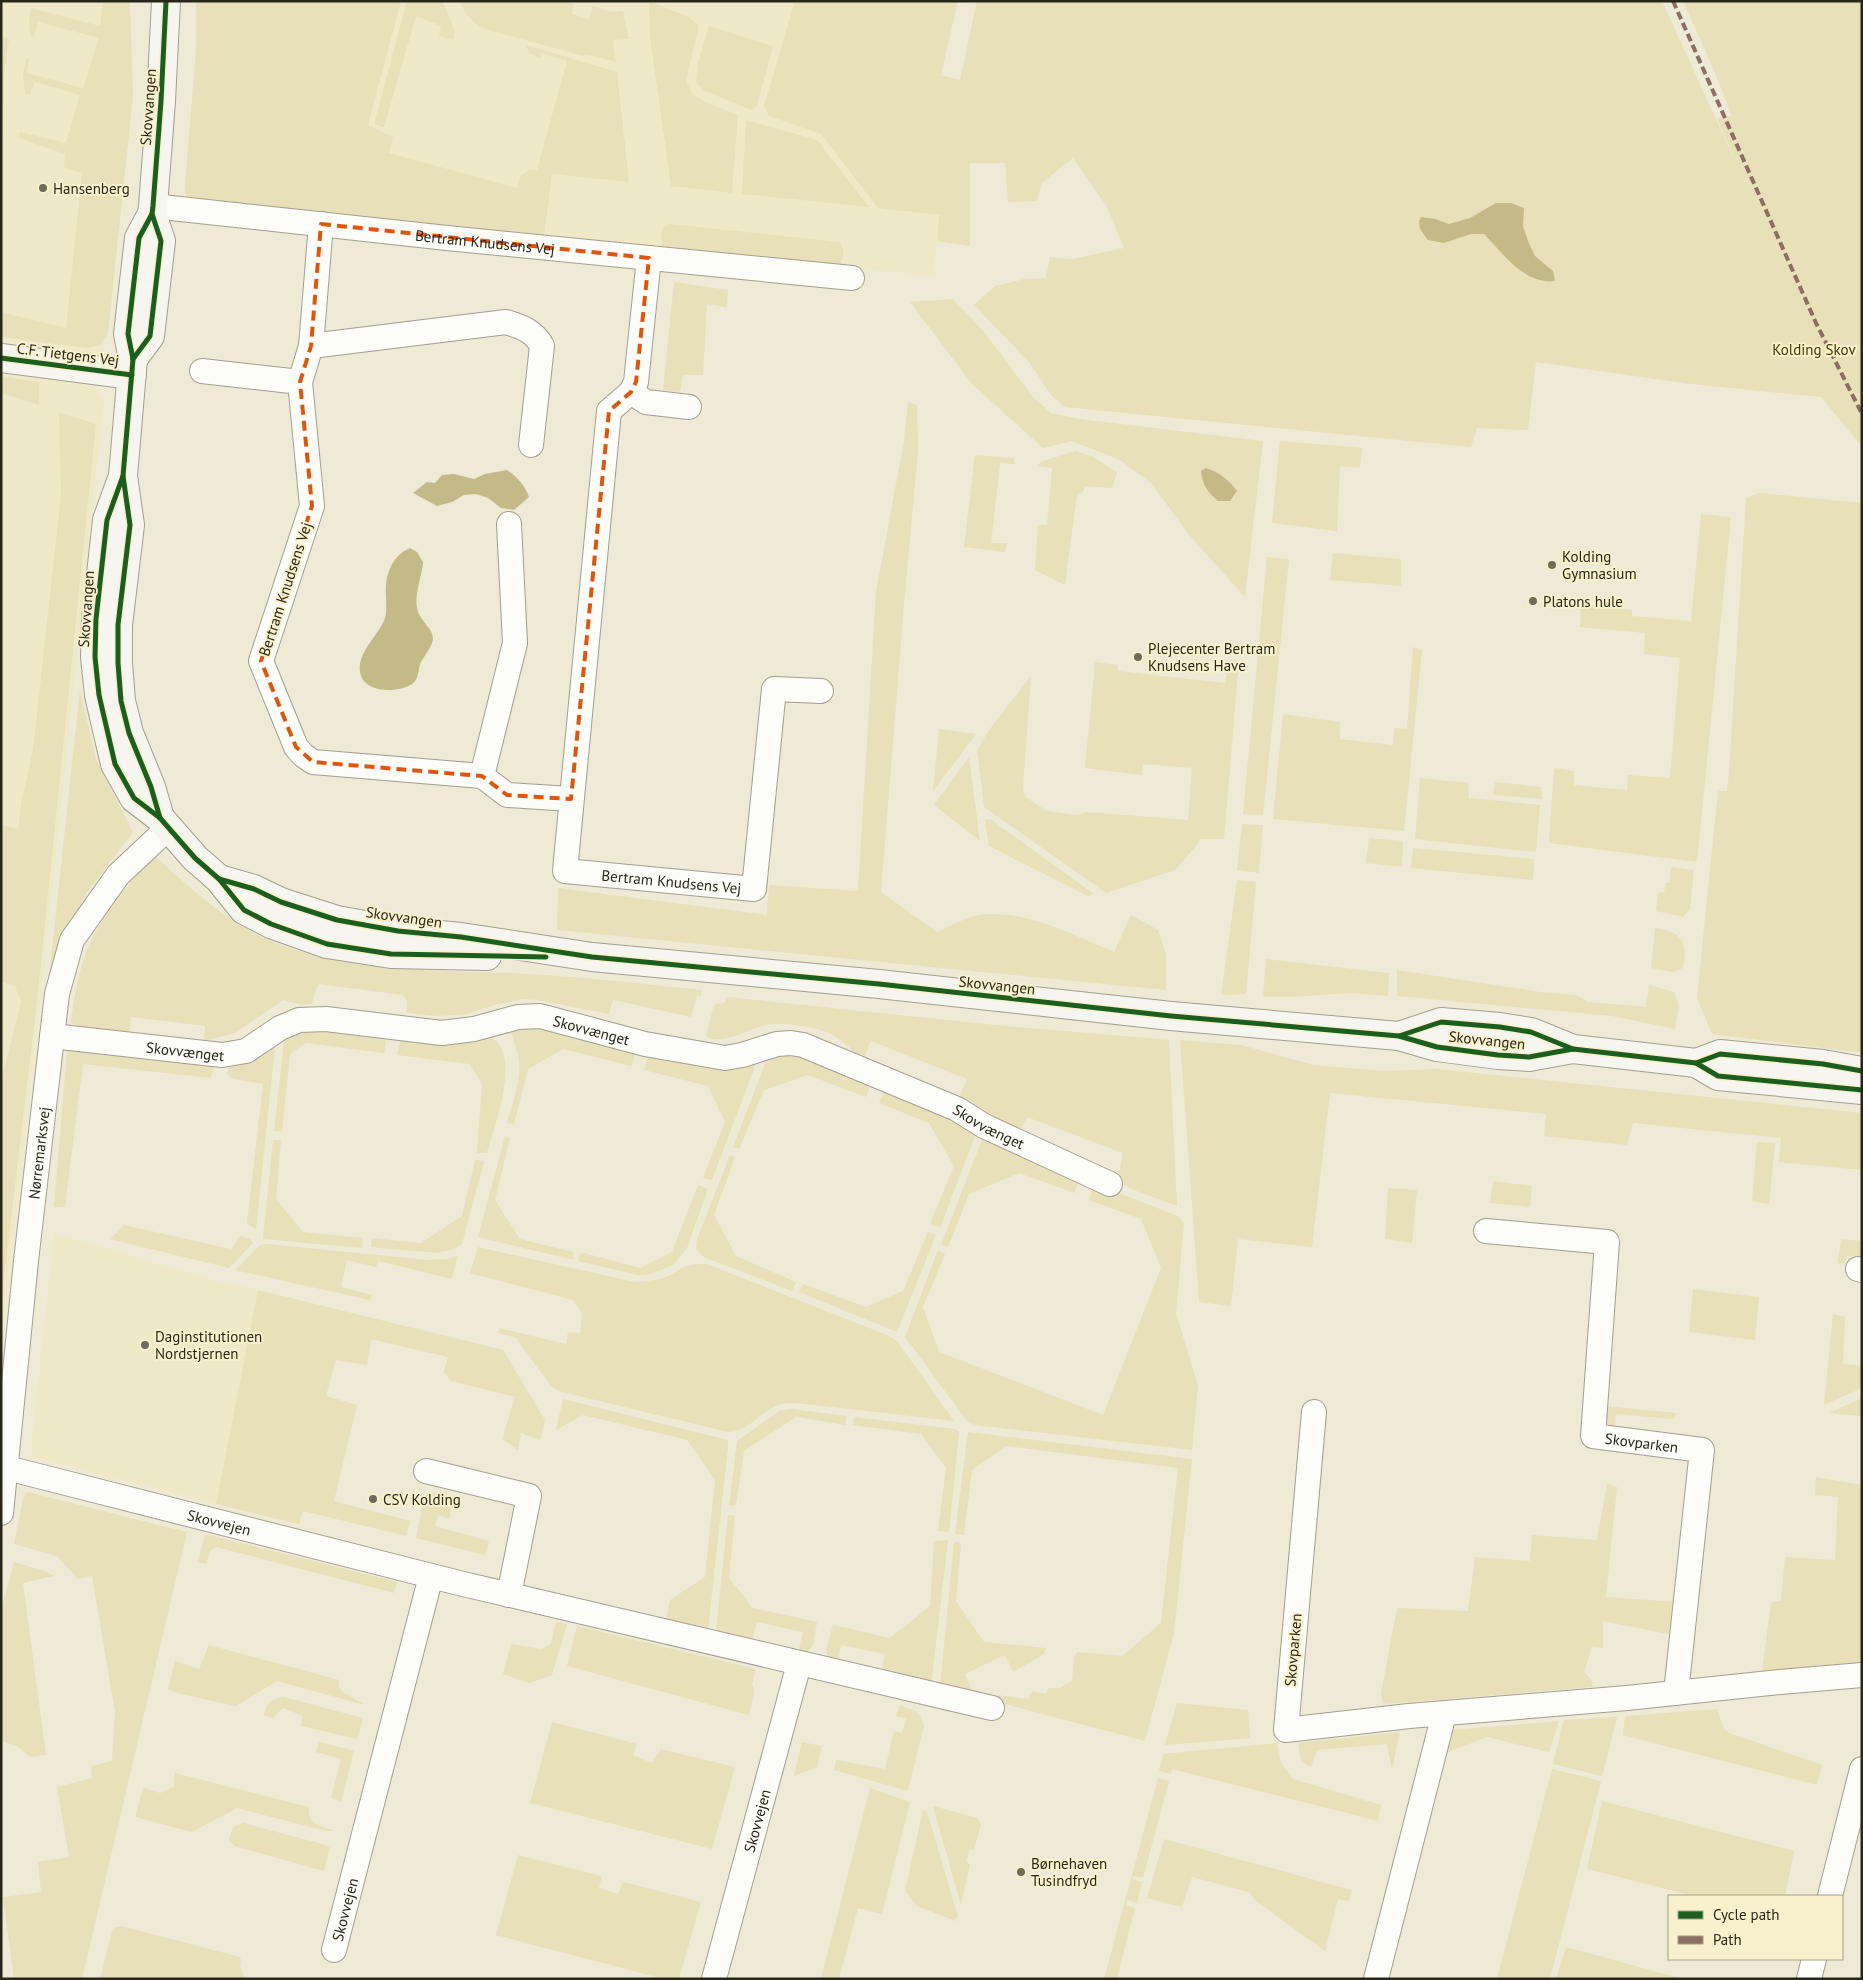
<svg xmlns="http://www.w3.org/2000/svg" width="1863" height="1980" font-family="'PT Sans',sans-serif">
<rect width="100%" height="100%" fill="#eeead6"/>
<!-- built -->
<g fill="#f0e9c8">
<path d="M1 1H128L105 337 93 385 104 400 40 1000 1 1340Z"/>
<path d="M196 1H922L939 214 933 276 544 237 185 193 196 50Z"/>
<path d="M54 1233 217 1281 258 1290 216 1504 37 1458 31 1450Z"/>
</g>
<!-- green -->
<g fill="#e7e0b9">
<path d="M103 1H130L133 96 108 333 100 345 87 348 1 337V312L66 328 82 173 64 168 65 154 19 138 20 132 66 143 80 95 35 82 30 95 25 94 23 74 26 59H29L27 73 83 88 99 38 38 22 34 37 30 36 29 18 31 8 100 26Z"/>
<path d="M196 1H401L368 125 393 137 389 153 517 188 521 175 530 170H537L567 61 541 53 540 58 529 53 526 45 617 72 629 182 552 174 544 237 188 198 185 193V184L196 50Z"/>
<path d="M407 1H442L455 31 453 40 439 36 441 26 416 16 384 127 374 124Z"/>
<path d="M460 1H564L573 4 572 14 589 19 593 6 612 12 623 11 629 39 613 40 616 62 586 54 583 56 485 29C472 22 465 15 460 1Z"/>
<path d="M795 1H958L941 75 960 80 977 1H1662L1742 176 1717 118 1732 116 1713 68 1683 1H1862V447L1821 397 1691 384 1536 362 1528 430 1477 428 1471 447 1065 407 1051 395 1029 362 974 305 995 286 1024 279 1046 278 1050 257 1073 259 1124 248 1107 207 1073 158 1042 183 1037 201 1008 202 1005 163H970V246L937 241 939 215 878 208 821 134 769 116 764 106Z"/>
<path d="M651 2 689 17 699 26 686 80 692 94 710 104 738 115 732 193 671 186 650 37 649 4Z"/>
<path d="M709 26 773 46 757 106 751 110 705 91 696 83 698 62Z"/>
<path d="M1 36 9 39 4 74 3 132 1 131Z"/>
<path d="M746 120 817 140 869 207 742 194Z"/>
<path d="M670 224 840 242C846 252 843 257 839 267L663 249 661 235 663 228Z"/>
<path d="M674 282 728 290 727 307 707 304 703 375H683L680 392 663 390Z"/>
<path d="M953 299 985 333 1033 397 1051 413 1079 419 1263 441 1245 597 1190 536 1151 483 1120 460 1072 441 1043 448 972 384 910 302Z"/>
<path d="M1 376 39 382V405L1 393Z"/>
<path d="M908 402 917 405 918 452 904 604 881 892 937 932C953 925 970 914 988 914 1031 912 1075 936 1114 952L1131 915 1158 930 1166 954V990L557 930 558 888 767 915 769 885 858 891 876 592 904 441Z"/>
<path d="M59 412 96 424 38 993 1 1303V1082L21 1002 15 986 1 982V825L18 829 21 804 33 750 61 495Z"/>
<path d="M1280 441 1362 448 1360 468 1340 466 1337 531 1272 523Z"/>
<path d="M1076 451 1091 456 1117 472 1112 488 1085 486 1083 492 1077 494 1065 585 1035 570 1038 525H1047L1052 468 1038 466 1040 462Z"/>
<path d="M975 455 1014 458 1015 464 1000 463 991 543H1007L1005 552 964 547Z"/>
<path d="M1759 493 1862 503V1053L1712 1034 1697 998 1718 791H1727L1729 772 1746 498Z"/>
<path d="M1701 514 1731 517 1697 862 1549 843 1554 768 1574 771V785L1627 790 1628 775 1670 778 1680 658 1644 654 1645 633 1580 627 1581 605 1632 610V616L1691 621Z"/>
<path d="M1333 553 1401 559V586L1330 580Z"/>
<path d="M1267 557 1289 559 1263 815 1243 814Z"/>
<path d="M1413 647 1422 650 1404 831 1273 819 1283 714 1340 722V739L1393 745 1394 728 1407 729Z"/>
<path d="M1229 660H1239L1224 839H1200L1198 844 1175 870 1106 893 984 807 977 750 989 730 1031 676 1023 788 1025 797 1047 811 1077 815 1086 812 1188 820 1192 768 1143 764 1142 775 1085 768 1095 662 1118 665V671L1225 683Z"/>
<path d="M80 689 96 760 133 832 88 891 66 933 51 989 49 978Z"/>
<path d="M939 729 976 734 933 791Z"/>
<path d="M969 757 980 841 934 805Z"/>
<path d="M1420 778 1468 783 1469 798 1540 805 1536 852 1415 839Z"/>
<path d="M1495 782 1541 787 1542 799 1493 795Z"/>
<path d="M990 819 1094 894 1088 896 989 846 985 820Z"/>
<path d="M1242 824 1263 825 1259 873 1237 870Z"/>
<path d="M1369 838 1403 841 1402 867 1366 863Z"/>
<path d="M1413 848 1534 859 1533 880 1411 868Z"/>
<path d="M156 857C189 887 221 917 262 937 343 975 439 969 527 974 585 977 643 984 701 990V996L697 995 691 1017 613 1000 609 1014 537 1000 524 999 494 1005 468 1014 439 1016 406 1013C407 1006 409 1000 402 995L319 984 316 989 312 1004 301 1005 283 1000 235 1033 204 1041 205 1026 131 1017 129 1034 79 1028 71 1022C74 998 78 973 87 950 100 918 128 884 151 858Z"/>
<path d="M1671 867 1694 870 1690 909 1683 917 1656 911 1658 893 1664 892 1666 883H1670Z"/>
<path d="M1237 880 1256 882 1246 994 1221 995Z"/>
<path d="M1655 928C1682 932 1688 942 1683 968L1673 972 1651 968Z"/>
<path d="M1266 959 1389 973 1388 996 1350 993 1289 997H1263Z"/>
<path d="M1397 970 1540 992 1576 995 1588 1002 1646 1007 1649 985 1674 992 1679 1005 1675 1029 1612 1016 1397 996Z"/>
<path d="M727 997 995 1025 1169 1040 1177 1206C1161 1199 1122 1190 1114 1174L1120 1169 1123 1153 1027 1117 1018 1135 959 1098 967 1079 871 1041 863 1060C854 1052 844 1041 833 1035 818 1027 778 1020 762 1026 744 1032 729 1041 710 1039L706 1036 713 1008 716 1004 724 1003Z"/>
<path d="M527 1023 636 1052 631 1066 563 1049 528 1069 514 1124 507 1123C512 1103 521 1082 519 1062 518 1051 512 1038 510 1027Z"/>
<path d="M293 1027 382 1035 386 1042 384 1053 306 1043 290 1054 282 1132 274 1131 285 1033Z"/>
<path d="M490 1037C523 1053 494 1126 487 1153H477L482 1085 470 1064 397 1055 400 1042 404 1038C433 1040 462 1045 490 1037Z"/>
<path d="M1180 1040 1241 1045 1313 1065 1383 1071 1437 1069 1862 1113V1170L1779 1162 1781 1138 1633 1123 1627 1145 1544 1136 1546 1114 1330 1093 1312 1247 1238 1239 1231 1306 1199 1302Z"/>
<path d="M272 1043 275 1046 256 1230 247 1223 263 1084 233 1079 227 1074 229 1066Z"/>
<path d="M77 1044 212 1060 213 1069 211 1078 83 1064 65 1207H54L67 1051Z"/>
<path d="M770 1051 796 1053 867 1081 869 1089 866 1097 808 1075 764 1090 739 1149 733 1147Z"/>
<path d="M760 1053 712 1180 703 1178 725 1122 708 1086 644 1070 649 1054Z"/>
<path d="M890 1090 977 1131 940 1228 930 1224 954 1166 929 1123 879 1103 884 1091Z"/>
<path d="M505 1136 510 1138 495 1200 520 1239 573 1252 574 1260 478 1237Z"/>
<path d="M983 1137 1078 1181 1075 1193 1019 1173 969 1194 948 1247 941 1245Z"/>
<path d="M273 1140H281L276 1199 303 1232 363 1238 362 1248 263 1239Z"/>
<path d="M1757 1142 1775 1143 1769 1204 1752 1201Z"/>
<path d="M730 1155 735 1157 714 1215 736 1256 796 1282 792 1291 704 1257 696 1249 697 1239Z"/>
<path d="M475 1160 484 1161 462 1244 451 1250 437 1253 371 1247 372 1238 421 1243 462 1216Z"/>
<path d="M1493 1181 1532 1186 1530 1207 1490 1203Z"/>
<path d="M698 1185 708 1189 687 1248 673 1265 651 1274 638 1275 578 1261 580 1254 584 1253 640 1268 672 1252Z"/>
<path d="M1098 1185 1178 1216 1184 1223 1176 1313 1198 1386 1192 1450 975 1425 967 1421 905 1337 938 1250 945 1254 923 1307 939 1352 1103 1415 1161 1268 1141 1219 1089 1200 1093 1188Z"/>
<path d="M1388 1188 1417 1190 1412 1243 1385 1239Z"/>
<path d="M124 1225 231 1249 240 1236 250 1239 253 1243 229 1268 110 1239Z"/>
<path d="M928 1232 936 1235 897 1332 799 1292 803 1284 866 1307 903 1291Z"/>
<path d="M1841 1239 1862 1241V1257L1847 1256 1845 1264 1838 1263Z"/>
<path d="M267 1244 428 1260 447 1259 458 1256 452 1279 378 1261 376 1267 347 1260 341 1287 372 1295 370 1300 235 1270 260 1245Z"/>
<path d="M478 1247 635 1282C645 1281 654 1281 663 1278 681 1271 684 1262 707 1264L887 1335 897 1341 954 1421 797 1403C792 1403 786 1403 781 1404 761 1410 749 1432 728 1432L558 1391 550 1385 516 1338 498 1333 499 1328 566 1344 568 1332 580 1333 582 1314 573 1300 470 1273Z"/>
<path d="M1693 1289 1759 1297 1755 1340 1689 1332Z"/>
<path d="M258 1290 503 1350 545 1420 540 1440 521 1433 518 1450 502 1439 515 1397 451 1381 444 1372 448 1357 371 1339 367 1365 336 1360 326 1396 357 1405 334 1501 410 1521 406 1536 303 1511 299 1524 216 1504Z"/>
<path d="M1833 1314 1845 1317 1843 1364 1862 1366V1388L1824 1405Z"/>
<path d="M1862 1398V1416L1829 1413Z"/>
<path d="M563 1399 728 1440V1447L708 1630 666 1620 670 1600 705 1577 715 1480 687 1440 583 1415 556 1430Z"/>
<path d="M1605 1406 1676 1413 1674 1419 1616 1414 1615 1428 1606 1427Z"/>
<path d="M792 1409 847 1416 845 1425 796 1417 744 1451 736 1505 729 1506 737 1441 779 1411Z"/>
<path d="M854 1417 955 1429 959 1432 949 1532 938 1531 946 1468 921 1434 853 1425Z"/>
<path d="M968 1432 1192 1459 1174 1633 1145 1741 993 1701 997 1695 1028 1699 1033 1691 1046 1694 1049 1688H1060L1072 1681 1074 1657 1077 1652 1122 1656 1161 1623 1178 1468 1006 1446 972 1470 964 1535 955 1534Z"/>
<path d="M1816 1477 1862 1485V1664L1762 1671 1771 1602 1781 1601 1785 1557 1835 1560 1838 1497 1815 1495Z"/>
<path d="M1607 1484 1617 1487 1606 1597 1676 1602 1668 1634 1603 1621V1648L1592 1647 1584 1672 1591 1679 1593 1687 1384 1704 1381 1696 1382 1688 1397 1608 1468 1611 1475 1557 1530 1561 1532 1535 1597 1540Z"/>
<path d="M446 1491 451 1505 450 1519 438 1515 435 1526 489 1541 485 1555 416 1538 424 1496Z"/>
<path d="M27 1492 187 1532 82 1979H14L3 1897 41 1892 38 1862 69 1857 57 1787 92 1778 91 1766 112 1761 115 1711 92 1576 78 1579 57 1556 14 1544 23 1499Z"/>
<path d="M728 1515 735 1516 729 1578 753 1608 817 1622 813 1645 808 1652 798 1653 803 1632 757 1622 751 1643 716 1632Z"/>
<path d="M205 1534 397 1582 394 1593 216 1547 211 1550 206 1564 198 1562Z"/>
<path d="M948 1540 931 1686 881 1675 885 1654 841 1645 837 1664 828 1658 826 1649 833 1625 890 1638 930 1606 934 1541Z"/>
<path d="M954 1542 961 1543 956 1601 984 1642 1046 1648 1044 1654 1013 1672 1005 1655 965 1674 972 1691 968 1693 940 1687Z"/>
<path d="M14 1562 45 1571 54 1576 23 1583 46 1755 30 1757 17 1746 1 1741V1610Z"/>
<path d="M556 1622 567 1624 552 1675 530 1683 503 1674 511 1644 541 1649 551 1644Z"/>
<path d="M577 1626 756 1669 752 1685 755 1690 749 1715 567 1666Z"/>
<path d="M209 1645 339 1680 338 1686 343 1692 365 1705 277 1681 236 1706 177 1693 168 1689 175 1661 199 1669Z"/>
<path d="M283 1697 363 1718 357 1739 301 1726 303 1716 283 1708 272 1718 264 1715C266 1702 271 1700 283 1697Z"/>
<path d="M1177 1703 1248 1710 1250 1738 1165 1745Z"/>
<path d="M900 1705 919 1713 924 1725 908 1791 834 1770 836 1760 885 1769 894 1731 902 1733 906 1719 896 1716Z"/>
<path d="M1717 1709 1724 1729 1729 1733 1822 1765 1817 1785 1623 1735 1625 1716Z"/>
<path d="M1617 1717 1602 1776 1553 1764 1564 1720Z"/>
<path d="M1559 1721 1549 1752 1487 1737 1446 1753 1452 1730Z"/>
<path d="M552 1722 637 1744 633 1755 652 1763 661 1749 735 1767 712 1849 530 1803Z"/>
<path d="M1400 1732 1392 1770 1387 1744 1317 1750 1311 1767 1301 1762 1298 1743Z"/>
<path d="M319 1742 354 1751 341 1802 331 1798 341 1759 316 1752Z"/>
<path d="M802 1742 822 1746 817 1767 794 1776Z"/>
<path d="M1277 1743 1281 1763 1293 1779 1381 1805 1378 1821 1172 1769 1171 1774 1159 1771 1163 1754Z"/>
<path d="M1552 1769 1601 1781 1550 1979H1497Z"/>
<path d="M175 1773 309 1807V1815L313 1823 333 1831H326L237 1808 192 1832 135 1817 143 1788 160 1793 174 1787Z"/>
<path d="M1158 1778 1169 1781 1143 1878 1133 1876 1132 1879 1142 1882 1137 1903 1127 1900 1126 1905 1135 1908 1117 1979H1104Z"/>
<path d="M870 1788 910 1802 882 1914 858 1908 839 1979H821Z"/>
<path d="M1602 1801 1794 1851 1785 1896H1693L1587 1869Z"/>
<path d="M933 1806 977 1818 981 1825 974 1849 969 1850 966 1862 970 1864 961 1905Z"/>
<path d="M923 1810 927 1812 958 1916 955 1921 917 1906 905 1891Z"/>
<path d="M243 1823 326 1845 330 1848 324 1871 234 1846 229 1840 233 1827Z"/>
<path d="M1164 1839 1352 1890 1349 1901 1338 1899 1325 1951 1256 1901 1249 1892 1192 1877 1182 1907 1147 1898Z"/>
<path d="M518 1855 602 1876 599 1888 618 1894 623 1882 701 1902 679 1979H664L496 1935Z"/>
<path d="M121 1926 240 1957 241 1960 240 1966 245 1979H100L112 1931 114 1928Z"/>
<path d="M1566 1947 1683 1979H1556Z"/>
</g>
<!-- water -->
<g fill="#c4ba88">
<path d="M1496 203H1511L1524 208 1523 226 1528 241 1535 256 1553 271 1555 281C1523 284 1504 254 1484 234H1471L1444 243 1428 240C1422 232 1416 226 1421 217L1435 219 1449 224 1470 218Z"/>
<path d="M1206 468C1219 472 1229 480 1237 491L1230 501H1218C1207 491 1203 487 1201 471Z"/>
<path d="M507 470C517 477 525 485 529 497L514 510 501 508 488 498 476 494 464 495 452 502 437 506 413 493 427 482 435 483 442 475 454 474 474 479 485 474Z"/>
<path d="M410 548 417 552 423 562C422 578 412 598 419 614 423 623 434 630 433 640 431 648 424 656 420 664 418 671 419 679 412 684 399 693 367 693 361 676 354 654 379 636 385 618 387 610 386 603 386 595 385 576 391 556 410 548Z"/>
</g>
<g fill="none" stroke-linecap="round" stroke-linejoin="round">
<!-- street casing -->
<g stroke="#a29f90" stroke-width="26">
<g id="street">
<path id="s1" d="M153 206 447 238 852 278"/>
<path d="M321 224 311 346 300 382 312 506 261 661 296 747 303 755 313 762 482 776 507 795 571 799"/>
<path id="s2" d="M649 258 636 382 631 392 609 411 565 871 754 889 774 689 821 691"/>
<path d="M311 346 506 322C522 327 534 331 542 346L531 445"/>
<path d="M202 371 300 382"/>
<path d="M631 392 646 402 689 407"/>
<path d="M482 776 515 643 509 524"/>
<path id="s3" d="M52 1036 222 1055 246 1051 280 1028 299 1020 326 1019 442 1033 474 1029 518 1017 540 1016 645 1044 725 1058 742 1055 777 1044 791 1043 803 1045 957 1109 984 1126 1110 1184"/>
<path id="s4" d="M1486 1231 1607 1242 1593 1436 1702 1450 1676 1693"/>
<path d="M1858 1269 1862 1270"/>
<path d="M1314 1412 1286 1730 1409 1716 1627 1698 1780 1682 1862 1675"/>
<path id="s5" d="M7 1468 459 1583 992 1708"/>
<path d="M426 1471 529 1496 509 1595"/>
<path id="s6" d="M1 1513 26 1261 57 994 72 940 118 875 167 829"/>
<path d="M1830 1896 1862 1769"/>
<path id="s7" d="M334 1950 431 1576"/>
<path id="s8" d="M714 1979 799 1664"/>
<path d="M1376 1979 1444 1714"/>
<path d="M1809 1979 1814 1959"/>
</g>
</g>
<!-- secondary casing -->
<g stroke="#a29f90" stroke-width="30">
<g id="secondary">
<path d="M1 358 132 375"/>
<path d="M133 359 150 336 161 241 152 214"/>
<path d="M123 476 107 520 96 619 95 657 99 695 115 764 134 798 160 818 195 858 219 879 244 910 271 924 327 944 391 954 487 956"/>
<path d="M160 818 151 787 129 733 121 701 118 663V625L130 525 123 476 133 359 128 334 139 238 152 214 153 206 161 101 166 1"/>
<path d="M219 879 254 889 281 902 337 920 398 931 461 937 592 957 879 984 1171 1016 1399 1036 1437 1047 1498 1055 1529 1057 1573 1049 1696 1063 1718 1076 1862 1090"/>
<path d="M1399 1036 1441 1022 1500 1027 1531 1032 1573 1049"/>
<path d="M1696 1063 1720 1054 1823 1064 1862 1071"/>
</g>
</g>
<!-- street -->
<use href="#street" stroke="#fcfcf9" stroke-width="24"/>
<!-- secondary -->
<use href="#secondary" stroke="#f6f5f0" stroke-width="28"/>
<!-- quiet -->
<path stroke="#8d6e63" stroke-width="4" stroke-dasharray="8 4" stroke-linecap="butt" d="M1673 1 1816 323 1862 414"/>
<!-- cycleway casing -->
<g stroke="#f8f1cc" stroke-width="8">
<g id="cycleway">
<path d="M1 358 132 375"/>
<path d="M133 359 150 336 161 241 152 214"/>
<path d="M123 476 107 520 96 619 95 657 99 695 115 764 134 798 160 818 195 858 219 879 244 910 271 924 327 944 391 954 546 957"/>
<path d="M160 818 151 787 129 733 121 701 118 663V625L130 525 123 476 133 359 128 334 139 238 152 214 153 206 161 101 166 1"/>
<path d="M219 879 254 889 281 902 337 920 398 931 461 937 592 957 879 984 1171 1016 1399 1036 1437 1047 1498 1055 1529 1057 1573 1049 1696 1063 1718 1076 1862 1090"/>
<path d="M1399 1036 1441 1022 1500 1027 1531 1032 1573 1049"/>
<path d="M1696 1063 1720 1054 1823 1064 1862 1071"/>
</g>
</g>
<!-- cycleway -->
<use href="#cycleway" stroke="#1b5e20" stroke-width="5"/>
</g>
<!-- marked area -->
<path fill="none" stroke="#de560d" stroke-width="4" stroke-dasharray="10 6" stroke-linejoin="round" d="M321 224 649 258 636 382 631 392 609 411 571 799 507 795 482 776 313 762 296 747 261 661 312 506 300 382 311 346Z"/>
<!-- markers -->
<g fill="#6d6b5a" stroke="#f8f1cc" stroke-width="2">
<circle cx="43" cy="188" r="5"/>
<circle cx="1552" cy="565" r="5"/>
<circle cx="1533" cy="601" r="5"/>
<circle cx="1138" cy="657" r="5"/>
<circle cx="145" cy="1345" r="5"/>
<circle cx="373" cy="1499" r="5"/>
<circle cx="1021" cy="1872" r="5"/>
</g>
<g text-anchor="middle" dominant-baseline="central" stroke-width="4" stroke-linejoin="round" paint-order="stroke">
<!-- street labels -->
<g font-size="15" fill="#282618" stroke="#f8f1cc">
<text transform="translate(148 107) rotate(-86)">Skovvangen</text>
<text stroke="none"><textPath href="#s1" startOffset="334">Bertram Knudsens Vej</textPath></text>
<text transform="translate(68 354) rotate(7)">C.F. Tietgens Vej</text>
<text transform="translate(285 589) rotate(-72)">Bertram Knudsens Vej</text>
<text transform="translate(86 609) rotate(-86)">Skovvangen</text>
<text stroke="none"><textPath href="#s2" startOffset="734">Bertram Knudsens Vej</textPath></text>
<text transform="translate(404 917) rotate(8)">Skovvangen</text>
<text transform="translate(997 985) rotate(6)">Skovvangen</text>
<text stroke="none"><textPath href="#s3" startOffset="554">Skovvænget</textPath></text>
<text transform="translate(1487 1040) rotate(6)">Skovvangen</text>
<text stroke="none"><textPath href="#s3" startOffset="134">Skovvænget</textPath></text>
<text stroke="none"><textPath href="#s3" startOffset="974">Skovvænget</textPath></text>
<text stroke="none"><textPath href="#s6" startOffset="362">Nørremarksvej</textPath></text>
<text stroke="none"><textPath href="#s4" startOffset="365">Skovparken</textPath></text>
<text stroke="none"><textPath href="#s5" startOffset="219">Skovvejen</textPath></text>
<text transform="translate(1293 1650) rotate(-85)">Skovparken</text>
<text stroke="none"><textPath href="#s8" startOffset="164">Skovvejen</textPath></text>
<text stroke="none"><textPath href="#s7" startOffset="42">Skovvejen</textPath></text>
</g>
<!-- poi labels -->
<g font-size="15" fill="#282618" stroke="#f8f1cc" text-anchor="start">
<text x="53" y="188">Hansenberg</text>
<text x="1562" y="556">Kolding<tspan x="1562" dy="17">Gymnasium</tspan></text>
<text x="1543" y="601">Platons hule</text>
<text x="1148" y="648">Plejecenter Bertram<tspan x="1148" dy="17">Knudsens Have</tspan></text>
<text x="155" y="1336">Daginstitutionen<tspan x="155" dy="17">Nordstjernen</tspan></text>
<text x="383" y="1499">CSV Kolding</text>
<text x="1031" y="1863">Børnehaven<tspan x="1031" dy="17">Tusindfryd</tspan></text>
</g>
<!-- park labels -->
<g font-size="15" fill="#403702" stroke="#f8f1cc">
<text x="1814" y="349">Kolding Skov</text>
</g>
</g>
<!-- border -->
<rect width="1863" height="1980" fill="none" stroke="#282618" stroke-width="5"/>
<!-- legend -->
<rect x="1668" y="1895" width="175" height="65" fill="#f8f1cc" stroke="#a5a084"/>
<rect x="1678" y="1911" width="25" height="8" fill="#1b5e20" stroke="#a5a084"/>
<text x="1713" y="1920" font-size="15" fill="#282618">Cycle path</text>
<rect x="1678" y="1936" width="25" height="8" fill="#8d6e63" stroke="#a5a084"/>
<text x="1713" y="1945" font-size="15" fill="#282618">Path</text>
</svg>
